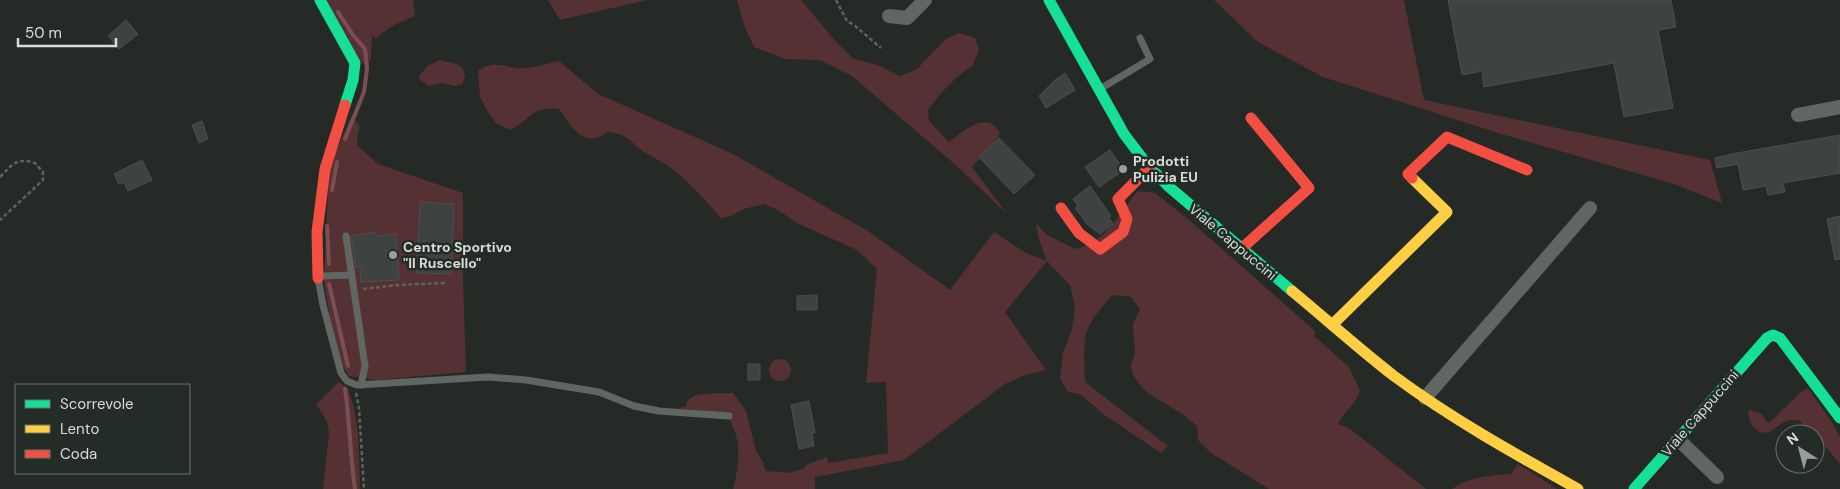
<svg xmlns="http://www.w3.org/2000/svg" width="1840" height="489" font-family="'DM Sans',sans-serif">
<rect width="100%" height="100%" fill="#252a27"/>
<!-- green -->
<g fill="#553133">
<path d="M323 0H413L415 16C400 22 387 27 376 39L372 35 371 57 369 64 362 63Z"/>
<path d="M548 0H647L560 20Z"/>
<path d="M737 0H801L837 43 854 59 877 65 900 76 917 69 946 39 959 33 975 38 979 49 973 65 956 78 942 92 928 110 929 121 949 142C962 133 987 108 1000 133 994 146 981 155 972 167L1007 214 958 167 852 76 820 60 785 59 754 47 745 28Z"/>
<path d="M1214 0H1404L1424 100 1710 160 1722 203 1674 184 1498 133 1323 77 1258 42Z"/>
<path d="M440 60 456 64 463 68 465 77 462 84 456 86 442 83 429 86 420 80 419 76 428 66Z"/>
<path d="M559 61 598 94 733 154 868 231 950 290 994 232 1026 253 1047 261 1039 240 1036 223 1047 235 1075 249C1110 240 1116 216 1138 191L1155 193 1188 219 1315 331 1314 336 1349 367 1360 390C1356 406 1344 411 1338 424L1349 428 1426 489H1269L1211 453 1198 440 1197 426 1184 415 1149 394 1140 385 1133 375 1131 366 1135 352 1133 324 1140 309 1131 297 1112 295C1103 306 1092 317 1087 331 1082 346 1085 366 1085 382L1168 446 1161 453 1103 414 1080 394 1068 392 1060 378 1063 353 1072 329 1075 306 1070 285 1047 261 1005 312 1046 370 1022 376 1005 384 904 460 815 477V489H733C740 463 743 435 724 413L675 408 685 407C687 404 687 402 689 399 697 391 722 394 733 393L746 411 756 451 762 460 766 471 789 473 803 469 808 464 827 457 828 463 888 453 886 382 866 383 877 269 857 250 797 223 778 210 764 204 744 209 731 216 721 218C705 200 690 182 671 168 663 161 653 158 644 152 629 141 629 135 608 132 583 150 572 127 559 109 530 106 532 120 510 130L496 123 488 112 480 97 478 71C496 58 508 70 527 68 538 67 549 63 559 61Z"/>
<path d="M351 117C368 128 353 133 358 146L378 164 463 193V280L466 372 377 380 349 376 340 362 332 331 324 281 329 168Z"/>
<circle cx="780" cy="370" r="11"/>
<path d="M339 382 348 388 354 408 358 432 360 489H323L329 433 327 421 316 404Z"/>
<path d="M1808 388 1833 424 1840 437V464L1815 434 1798 420C1795 420 1792 420 1789 420 1777 423 1770 439 1757 430 1751 426 1749 419 1748 412L1750 410 1762 414 1766 422H1770L1801 392Z"/>
<path d="M1518 464 1557 489H1452C1472 476 1488 476 1511 474Z"/>
</g>
<g fill="none" stroke-linecap="round" stroke-linejoin="round">
<!-- stream -->
<g stroke="#7b4f52" stroke-width="4">
<path d="M338 12 353 35 365 49 367 69 364 92 345 139"/>
<path d="M332 190 337 162"/>
<path d="M327 226 329 264"/>
<path d="M329 284 348 366"/>
<path d="M345 389C350 422 350 456 355 489"/>
</g>
</g>
<!-- building -->
<g fill="#3e4240" stroke="#4b4f4d">
<path d="M1448 0H1671L1676 27 1658 30 1673 108 1624 117 1614 63 1484 87 1482 71 1462 75Z"/>
<path d="M126 20 138 34 119 49 108 36Z"/>
<path d="M1065 73 1075 90 1046 108 1039 96 1055 80Z"/>
<path d="M202 121 208 139 199 143 192 125Z"/>
<path d="M1840 135V173L1783 183 1785 192 1768 195 1766 186 1743 190 1738 164 1717 168 1715 158 1737 153Z"/>
<path d="M999 138 1035 175 1014 194 979 157Z"/>
<path d="M1110 150 1124 170 1099 187 1085 167Z"/>
<path d="M142 160 152 180 128 191 124 182 119 184 114 174Z"/>
<path d="M1090 186 1111 216 1109 218 1113 224 1100 234 1088 225 1075 208 1078 206 1073 199Z"/>
<path d="M420 202 454 204 451 274 417 273Z"/>
<path d="M1840 216V259L1835 260 1827 219Z"/>
<path d="M376 232V236L396 234 399 280 361 282 360 267 356 268 351 236Z"/>
<path d="M817 295V310H797V296Z"/>
<rect x="748" y="364" width="12" height="16"/>
<path d="M809 401 815 433H812L814 446 799 449 791 405Z"/>
</g>
<g fill="none" stroke-linecap="round" stroke-linejoin="round">
<!-- path -->
<g stroke="#5e6360" stroke-width="2.5" stroke-dasharray="4 2.5" stroke-linecap="butt">
<path d="M836 0 847 21 854 25 881 48"/>
<path d="M0 177C12 165 16 157 35 163L43 172V180L0 220"/>
<path d="M363 289 397 285 445 283"/>
<path d="M356 393 359 408 364 489"/>
</g>
<!-- lane -->
<g stroke="#606762" stroke-width="7">
<path d="M1100 89 1150 59 1140 38"/>
<path d="M346 236 365 366 361 385"/>
<path d="M352 275 322 276 318 278 323 305 341 373 347 381 357 385 488 377 526 380 599 392 634 406 659 411 729 416"/>
</g>
<!-- street -->
<g stroke="#606762" stroke-width="14">
<path d="M889 16 907 18 925 0"/>
<path d="M1798 115 1840 107"/>
<path d="M1425 398 1590 208"/>
<path d="M1678 439 1717 477"/>
</g>
<!-- fast -->
<g stroke="#16e098" stroke-width="11">
<path d="M320 0 355 63 353 80 345 105"/>
<path d="M1049 0 1124 134 1146 163 1168 186 1292 291"/>
<path d="M1634 489 1767 338 1773 335 1780 338 1840 418"/>
</g>
<!-- slow -->
<g stroke="#ffcf43" stroke-width="11">
<path d="M1292 291C1326 319 1359 349 1394 376 1452 419 1515 454 1578 489"/>
<path d="M1332 325 1447 212 1412 178"/>
</g>
<!-- jam -->
<g stroke="#f24e42" stroke-width="11">
<path d="M1412 178 1408 174 1447 137 1527 170"/>
<path d="M1061 208 1079 233 1100 249 1123 232 1127 219 1118 199 1150 167"/>
<path d="M1241 249 1309 188 1251 118"/>
<path d="M318 278 317 232 325 169 345 105"/>
</g>
</g>
<!-- markers -->
<g fill="#999e9b" stroke="#232c26" stroke-width="2">
<circle cx="1123" cy="169" r="5"/>
<circle cx="393" cy="255" r="5"/>
</g>
<g text-anchor="middle" dominant-baseline="central" stroke-width="5" stroke-linejoin="round" paint-order="stroke">
<!-- poi labels -->
<g font-size="14" font-weight="bold" fill="#d8ddda" stroke="#232c26" text-anchor="start">
<text x="1133" y="161">Prodotti<tspan x="1133" dy="16">Pulizia EU</tspan></text>
<text x="403" y="247">Centro Sportivo<tspan x="403" dy="16">"Il Ruscello"</tspan></text>
</g>
<!-- street labels -->
<g font-size="14" fill="#d8ddda" stroke="#232c26">
<text transform="translate(1233 242) rotate(40)">Viale Cappuccini</text>
<text transform="translate(1700 413) rotate(-49)">Viale Cappuccini</text>
</g>
</g>
<!-- legend -->
<rect x="15" y="384" width="175" height="90" fill="#232c26" stroke="#6b736e"/>
<rect x="25" y="400" width="25" height="8" fill="#16e098" stroke="#6b736e"/>
<text x="60" y="409" font-size="15" fill="#d8ddda">Scorrevole</text>
<rect x="25" y="425" width="25" height="8" fill="#ffcf43" stroke="#6b736e"/>
<text x="60" y="434" font-size="15" fill="#d8ddda">Lento</text>
<rect x="25" y="450" width="25" height="8" fill="#f24e42" stroke="#6b736e"/>
<text x="60" y="459" font-size="15" fill="#d8ddda">Coda</text>
<!-- north arrow -->
<g transform="translate(1800 449) rotate(324)"><circle r="24" fill="#232c26" stroke="#6b736e"/>
<path d="M0-4L9 19L0 12L-9 19Z" fill="#999e9b"/>
<text y="-8" font-size="14" font-weight="bold" text-anchor="middle" fill="#d8ddda">N</text>
</g>
<!-- scale -->
<path d="M18 38v8h98v-8" fill="none" stroke="#d8ddda" stroke-width="2.5"/>
<text x="25" y="38" font-size="15" fill="#d8ddda" stroke="#232c26" stroke-width="4" paint-order="stroke">50 m</text>
</svg>
